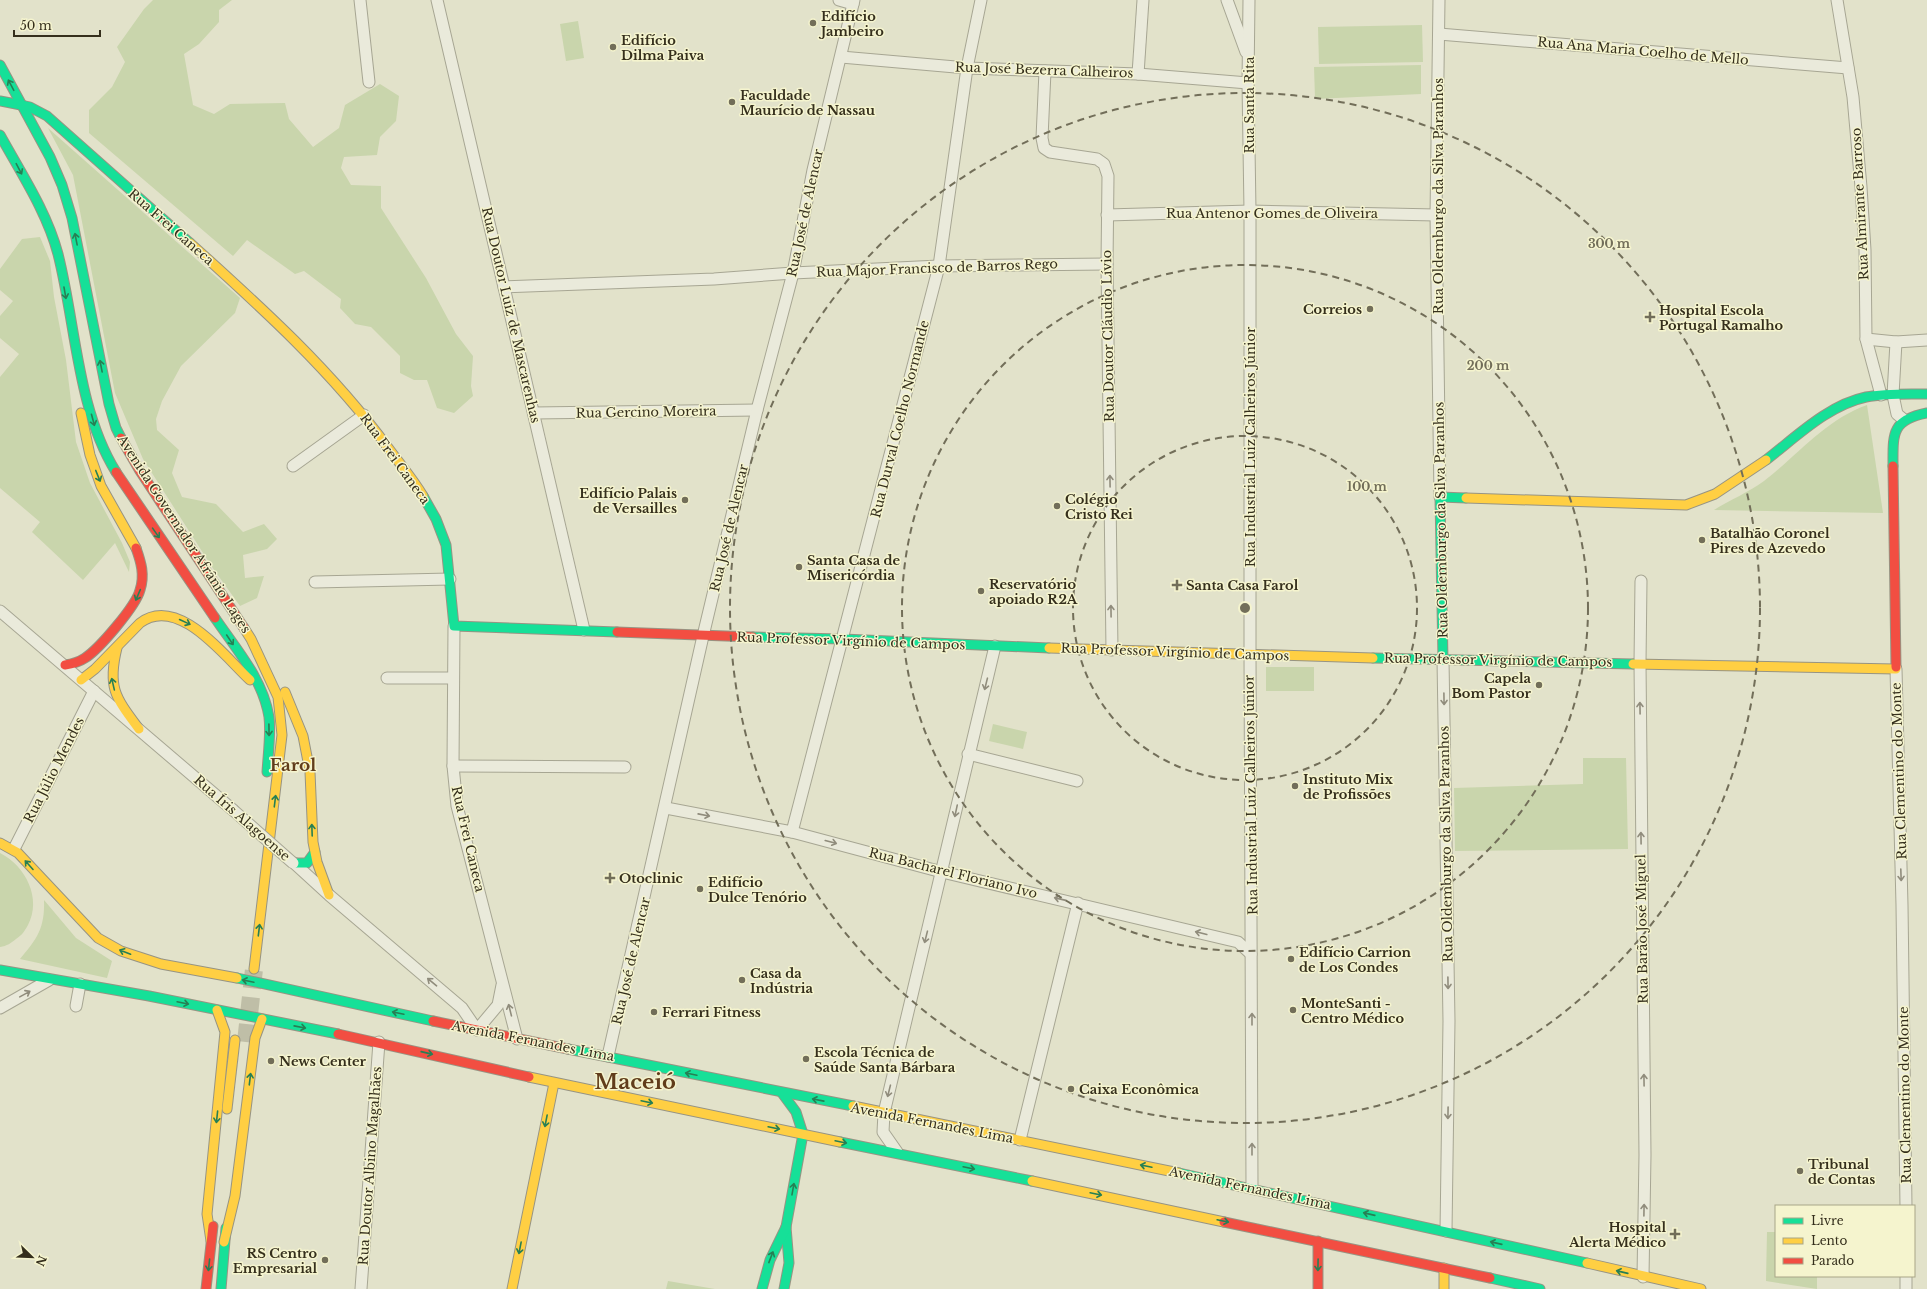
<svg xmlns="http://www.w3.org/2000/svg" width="1927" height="1289" font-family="'Libre Baskerville',serif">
<rect width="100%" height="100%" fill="#e2e2ca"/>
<!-- green -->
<g fill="#c9d5ac">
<path d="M153 0H232L219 10V22L199 44 184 54 193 105 214 114 230 104 285 103 289 119 313 147 339 128 345 105 380 84 399 96 396 121 380 137 377 155 344 157 341 168 351 185 381 186V208L426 278 456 334 473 356 471 386 473 396 454 413 437 408 427 380H414L400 373V356L371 327 355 324 340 308 341 299 304 271 295 274 247 240 233 256 89 133V110L112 87 125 62 117 47 144 9Z"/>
<path d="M578 21 584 58 566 61 560 24Z"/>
<path d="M1422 25 1423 62 1319 64 1318 27Z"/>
<path d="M1421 65V94L1315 99 1314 67Z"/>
<path d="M48 128 240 298 235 313 181 366 162 401 156 419 157 430 179 450 172 473 182 497 216 504 243 532 264 524 277 539 267 549 243 555 245 578 264 576 257 598 240 606 212 567 143 459 115 393 73 175Z"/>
<path d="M40 237 50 261 54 297 66 360 76 442 90 483 122 543 130 562 129 572 115 543 83 580 32 532 40 522 0 488V377L19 354 0 338V316L13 301 0 290V269L22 239Z"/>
<path d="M1867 405 1883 513 1714 510C1730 500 1749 492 1764 481 1799 454 1825 420 1867 405Z"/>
<rect x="1266" y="667" width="48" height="24"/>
<path d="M993 724 1027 732 1023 749 989 741Z"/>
<path d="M1583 758H1626L1628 849 1455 851 1454 788 1583 784Z"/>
<path d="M0 853C26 866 42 899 28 925 24 932 22 935 16 939 11 943 7 946 0 947Z"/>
<path d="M44 900 76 938 112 961 107 978 20 959C37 939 45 928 44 900Z"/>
<path d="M1767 1232H1776V1276H1817V1289L1766 1281Z"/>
<path d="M668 1281 715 1289H666Z"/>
</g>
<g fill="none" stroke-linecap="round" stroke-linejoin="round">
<!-- primary-tunnel -->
<path stroke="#bfbea7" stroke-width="18" stroke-dasharray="18 9" stroke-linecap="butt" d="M246 1042 254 969"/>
<!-- street casing -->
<g stroke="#a7a693" stroke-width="13">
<g id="street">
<path d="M360 0 369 82"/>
<path d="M437 0 584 630"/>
<path d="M839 0 853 4"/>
<path d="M1227 0 1246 52"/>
<path d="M1249 0 1248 83 1250 211V654L1252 1188"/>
<path d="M1439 0 1436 215 1440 497"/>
<path d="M1837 0 1853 97 1861 187 1865 250 1866 339 1881 395"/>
<path d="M1439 34 1848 68"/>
<path d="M841 57 967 68 1138 74 1248 83"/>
<path d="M1045 71 1042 138 1044 148 1050 152 1097 159 1104 164 1108 176 1107 264 1112 650"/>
<path d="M1138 74 1143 0"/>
<path d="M1107 215 1250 211 1436 215"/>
<path d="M504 287 714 279 793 273 939 266 1107 264"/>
<path d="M1866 339 1896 342 1927 340"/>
<path d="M1896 342 1893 395 1897 414 1903 419"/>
<path d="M534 413 757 410"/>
<path d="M293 466 364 415"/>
<path d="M1641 581 1640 663 1645 1155 1643 1277"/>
<path d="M315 582 450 579"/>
<path d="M0 611 233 810"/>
<path d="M454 626 453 766 457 806 517 1039"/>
<path d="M1443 660 1449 1021 1446 1231"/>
<path d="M1896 669 1902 905 1906 1206"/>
<path d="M387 678H453"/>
<path d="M968 754 1077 781"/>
<path d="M453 766 625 767"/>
<path d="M666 808 792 832 942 872 1238 942 1251 954"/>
<path d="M792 832 939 266 967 68 981 0"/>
<path d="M14 849 94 691"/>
<path d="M294 863 329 895 462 1008 477 1030 498 1005 502 985"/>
<path d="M76 1006 80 984"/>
<path d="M0 1008 49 980"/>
<path d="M608 1056 703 636 757 410 793 273 813 170 854 0"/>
<path d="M1020 1140 1078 903"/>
<path d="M897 1152 883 1132 884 1113 995 646"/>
<path d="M1906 1276V1289"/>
<path d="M361 1289 379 1042"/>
</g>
</g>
<!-- fast casing -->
<g stroke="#979483" stroke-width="11">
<g id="fast">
<path d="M0 65 50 157 62 185 72 218 109 404 116 428 121 438"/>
<path d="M0 101 21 105"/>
<path d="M21 105 30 107 47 116 190 243"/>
<path d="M0 135C21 173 47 212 58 254 76 325 77 409 116 472"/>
<path d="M1766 460C1796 437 1828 405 1866 397 1886 393 1907 394 1927 394"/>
<path d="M1893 466C1893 434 1891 420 1927 413"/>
<path d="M423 496 436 519 446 545 454 626 617 632"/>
<path d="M215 618C236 649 263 679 269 717 271 734 268 755 267 772"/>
<path d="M753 637 843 639 1049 648"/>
<path d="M1373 658 1633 664"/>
<path d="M1443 660 1440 497 1466 498"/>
<path d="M293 863H307L315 852"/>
<path d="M0 970 149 996 338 1034"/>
<path d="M237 978 433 1021"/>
<path d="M568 1049 853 1106"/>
<path d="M782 1093 796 1112 803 1134 786 1227 789 1263 784 1289"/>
<path d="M840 1142 1032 1181"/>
<path d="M1179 1173 1587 1263"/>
<path d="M1490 1278 1540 1289"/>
<path d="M221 1289 226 1228"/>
<path d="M762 1289 770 1260 786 1227"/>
</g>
</g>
<!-- slow casing -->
<g stroke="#979483" stroke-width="11">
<g id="slow">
<path d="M190 243C261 307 332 371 389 449 400 464 413 479 423 496"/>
<path d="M81 413 90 455 101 486 136 548"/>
<path d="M1466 498 1686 505 1715 494 1766 460"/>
<path d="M244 628 251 639 278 697 282 735 254 969"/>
<path d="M117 648C107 688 116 698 139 729"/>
<path d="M1049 648 1373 658"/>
<path d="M1633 664 1896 669V667"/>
<path d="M81 680 95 669 140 623C178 594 225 657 250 680"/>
<path d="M285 692 303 736 310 772 313 842 317 862 329 895"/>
<path d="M0 843 18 853 98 938 121 951 161 964 237 978"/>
<path d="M529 1077 840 1142"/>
<path d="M853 1106 1179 1173"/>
<path d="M227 1109 235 1040"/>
<path d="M1032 1181 1224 1222"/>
<path d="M211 1241 207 1214 225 1032 217 1010"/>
<path d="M224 1242 235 1196 255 1038 262 1019"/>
<path d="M1587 1263 1701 1289"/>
<path d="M1444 1268V1289"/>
<path d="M512 1289 554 1083"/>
</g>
</g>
<!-- jam casing -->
<g stroke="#979483" stroke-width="11">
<g id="jam">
<path d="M121 438 140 471 244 628"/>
<path d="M1893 466 1896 667"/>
<path d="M116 472 215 618"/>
<path d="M617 632 753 637"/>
<path d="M65 665C72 664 79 662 85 658 99 649 136 606 140 590 145 575 141 562 136 548"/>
<path d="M433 1021 568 1049"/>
<path d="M338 1034 529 1077"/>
<path d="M1224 1222 1490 1278"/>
<path d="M1318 1241V1289"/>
<path d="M206 1289 213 1226"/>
</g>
</g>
<!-- street -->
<use href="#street" stroke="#eaeadb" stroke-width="11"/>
<!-- fast -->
<use href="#fast" stroke="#16e098" stroke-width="9"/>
<!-- slow -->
<use href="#slow" stroke="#ffcf43" stroke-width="9"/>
<!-- jam -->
<use href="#jam" stroke="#f24e42" stroke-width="9"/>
<!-- street-bridge casing -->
<g stroke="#a7a693" stroke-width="13" stroke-linecap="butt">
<path id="street-bridge" d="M233 810 293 863"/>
</g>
<!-- street-bridge -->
<use href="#street-bridge" stroke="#eaeadb" stroke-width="11"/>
</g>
<!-- one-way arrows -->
<defs><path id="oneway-shaft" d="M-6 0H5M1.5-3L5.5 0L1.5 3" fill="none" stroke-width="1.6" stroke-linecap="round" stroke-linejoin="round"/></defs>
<g stroke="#277f54">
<use href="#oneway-shaft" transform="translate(11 85) rotate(-118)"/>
<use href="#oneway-shaft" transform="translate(19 169) rotate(62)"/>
<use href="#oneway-shaft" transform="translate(76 239) rotate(-101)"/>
<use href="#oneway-shaft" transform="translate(65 293) rotate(80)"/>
<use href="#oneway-shaft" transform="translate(101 366) rotate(-101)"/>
<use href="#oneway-shaft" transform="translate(93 420) rotate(75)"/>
<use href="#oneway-shaft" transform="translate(98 476) rotate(68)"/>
<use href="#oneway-shaft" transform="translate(156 533) rotate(55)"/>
<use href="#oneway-shaft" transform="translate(138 595) rotate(113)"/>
<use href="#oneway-shaft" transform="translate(185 622) rotate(25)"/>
<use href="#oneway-shaft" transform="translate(230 640) rotate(56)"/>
<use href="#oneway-shaft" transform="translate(113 684) rotate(-103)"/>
<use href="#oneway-shaft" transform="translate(269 730) rotate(89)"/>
<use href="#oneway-shaft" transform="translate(275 801) rotate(-83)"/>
<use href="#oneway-shaft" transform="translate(312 830) rotate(-92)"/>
<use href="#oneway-shaft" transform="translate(29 865) rotate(-132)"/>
<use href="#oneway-shaft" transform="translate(259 930) rotate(-83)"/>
<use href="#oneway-shaft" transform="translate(125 952) rotate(-159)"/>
<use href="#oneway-shaft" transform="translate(248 981) rotate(-168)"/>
<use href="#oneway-shaft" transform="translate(183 1003) rotate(12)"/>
<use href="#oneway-shaft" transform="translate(398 1013) rotate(-168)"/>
<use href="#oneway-shaft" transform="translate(300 1027) rotate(11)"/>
<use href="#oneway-shaft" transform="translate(427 1053) rotate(13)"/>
<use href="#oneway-shaft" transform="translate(691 1074) rotate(-168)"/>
<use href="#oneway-shaft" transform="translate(250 1079) rotate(-83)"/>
<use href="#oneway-shaft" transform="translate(818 1100) rotate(-169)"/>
<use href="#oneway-shaft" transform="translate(647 1102) rotate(12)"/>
<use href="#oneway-shaft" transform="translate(217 1117) rotate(96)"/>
<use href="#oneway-shaft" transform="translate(546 1121) rotate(101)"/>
<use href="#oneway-shaft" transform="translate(774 1128) rotate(12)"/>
<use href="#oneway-shaft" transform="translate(841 1142) rotate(12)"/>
<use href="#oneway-shaft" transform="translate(1146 1166) rotate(-168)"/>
<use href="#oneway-shaft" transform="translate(969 1168) rotate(12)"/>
<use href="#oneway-shaft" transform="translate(793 1189) rotate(-80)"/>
<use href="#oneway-shaft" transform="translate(1096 1194) rotate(12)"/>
<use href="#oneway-shaft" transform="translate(1369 1214) rotate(-167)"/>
<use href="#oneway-shaft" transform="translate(1223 1221) rotate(12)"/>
<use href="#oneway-shaft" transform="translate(1496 1243) rotate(-167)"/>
<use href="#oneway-shaft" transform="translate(520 1248) rotate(101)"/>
<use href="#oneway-shaft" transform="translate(771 1257) rotate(-69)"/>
<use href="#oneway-shaft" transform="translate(209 1265) rotate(96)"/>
<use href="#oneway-shaft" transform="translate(1318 1265) rotate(91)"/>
<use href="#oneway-shaft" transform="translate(1622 1272) rotate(-167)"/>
</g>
<g stroke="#908c7c">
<use href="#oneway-shaft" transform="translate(1110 481) rotate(-91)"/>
<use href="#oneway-shaft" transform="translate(1111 611) rotate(-91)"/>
<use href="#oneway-shaft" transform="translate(986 684) rotate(104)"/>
<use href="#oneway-shaft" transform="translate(1444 699) rotate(89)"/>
<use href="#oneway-shaft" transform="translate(1640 708) rotate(-91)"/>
<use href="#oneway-shaft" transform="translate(956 811) rotate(102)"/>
<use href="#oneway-shaft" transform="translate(704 815) rotate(11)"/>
<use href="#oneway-shaft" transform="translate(1641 838) rotate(-91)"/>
<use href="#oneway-shaft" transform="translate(831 842) rotate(15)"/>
<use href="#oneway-shaft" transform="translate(1901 875) rotate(88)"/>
<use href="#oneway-shaft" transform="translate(1060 899) rotate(-167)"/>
<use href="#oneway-shaft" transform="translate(1201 933) rotate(-166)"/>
<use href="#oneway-shaft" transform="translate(926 937) rotate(104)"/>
<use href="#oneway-shaft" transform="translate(432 982) rotate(-140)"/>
<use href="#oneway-shaft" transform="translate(1448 983) rotate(89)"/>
<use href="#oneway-shaft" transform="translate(25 994) rotate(-29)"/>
<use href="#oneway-shaft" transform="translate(510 1010) rotate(-104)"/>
<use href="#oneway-shaft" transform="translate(1252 1019) rotate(-90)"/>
<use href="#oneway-shaft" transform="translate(1644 1080) rotate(-91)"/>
<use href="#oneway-shaft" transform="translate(889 1091) rotate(104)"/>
<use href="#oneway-shaft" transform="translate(1448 1113) rotate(91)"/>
<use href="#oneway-shaft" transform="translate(1252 1149) rotate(-90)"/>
<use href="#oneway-shaft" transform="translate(1644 1210) rotate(-89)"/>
</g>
<!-- distance rings -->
<g fill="none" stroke="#726e59" stroke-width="2" stroke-dasharray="7 5">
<circle cx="1245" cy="608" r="172"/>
<circle cx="1245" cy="608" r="343"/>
<circle cx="1245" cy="608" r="515"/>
</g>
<!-- markers -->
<g fill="#726e59" stroke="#f5f4ce" stroke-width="1.5">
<circle cx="813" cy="23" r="4"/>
<circle cx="613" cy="47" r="4"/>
<circle cx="732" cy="102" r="4"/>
<circle cx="1370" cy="309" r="4"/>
<path d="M1648 311h4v4h4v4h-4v4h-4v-4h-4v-4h4z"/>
<circle cx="685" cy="500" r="4"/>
<circle cx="1057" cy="506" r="4"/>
<circle cx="1702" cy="540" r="4"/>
<circle cx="799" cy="567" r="4"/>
<path d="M1175 579h4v4h4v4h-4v4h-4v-4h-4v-4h4z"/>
<circle cx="981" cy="591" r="4"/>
<circle cx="1539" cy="685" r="4"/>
<circle cx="1295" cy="786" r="4"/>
<path d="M608 872h4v4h4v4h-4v4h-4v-4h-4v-4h4z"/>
<circle cx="700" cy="889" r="4"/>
<circle cx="1291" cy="959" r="4"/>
<circle cx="742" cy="980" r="4"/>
<circle cx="1293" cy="1010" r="4"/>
<circle cx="654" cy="1012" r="4"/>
<circle cx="806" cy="1059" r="4"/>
<circle cx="271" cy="1061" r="4"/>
<circle cx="1071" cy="1089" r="4"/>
<circle cx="1800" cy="1171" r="4"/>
<path d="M1673 1228h4v4h4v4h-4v4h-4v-4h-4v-4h4z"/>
<circle cx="325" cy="1260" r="4"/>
</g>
<g text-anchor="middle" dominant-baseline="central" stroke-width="3" stroke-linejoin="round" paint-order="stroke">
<!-- poi labels -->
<g font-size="13" font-weight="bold" fill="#352f1c" stroke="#f5f4ce" text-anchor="start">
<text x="821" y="16">Edifício<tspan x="821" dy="15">Jambeiro</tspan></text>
<text x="621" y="40">Edifício<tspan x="621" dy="15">Dilma Paiva</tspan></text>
<text x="740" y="95">Faculdade<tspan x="740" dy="15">Maurício de Nassau</tspan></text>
<text x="1362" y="309" text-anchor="end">Correios</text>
<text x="1659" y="310">Hospital Escola<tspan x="1659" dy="15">Portugal Ramalho</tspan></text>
<text x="677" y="493" text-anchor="end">Edifício Palais<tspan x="677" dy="15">de Versailles</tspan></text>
<text x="1065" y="499">Colégio<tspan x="1065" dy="15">Cristo Rei</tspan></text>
<text x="1710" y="533">Batalhão Coronel<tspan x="1710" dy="15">Pires de Azevedo</tspan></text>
<text x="807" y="560">Santa Casa de<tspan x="807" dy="15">Misericórdia</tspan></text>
<text x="989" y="584">Reservatório<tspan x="989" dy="15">apoiado R2A</tspan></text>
<text x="1186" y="585">Santa Casa Farol</text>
<text x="1531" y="678" text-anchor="end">Capela<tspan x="1531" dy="15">Bom Pastor</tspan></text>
<text x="1303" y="779">Instituto Mix<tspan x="1303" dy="15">de Profissões</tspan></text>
<text x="619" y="878">Otoclinic</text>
<text x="708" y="882">Edifício<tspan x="708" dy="15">Dulce Tenório</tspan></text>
<text x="1299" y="952">Edifício Carrion<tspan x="1299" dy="15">de Los Condes</tspan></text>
<text x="750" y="973">Casa da<tspan x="750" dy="15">Indústria</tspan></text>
<text x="1301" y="1003">MonteSanti -<tspan x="1301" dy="15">Centro Médico</tspan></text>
<text x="662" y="1012">Ferrari Fitness</text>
<text x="814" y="1052">Escola Técnica de<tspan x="814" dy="15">Saúde Santa Bárbara</tspan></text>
<text x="279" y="1061">News Center</text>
<text x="1079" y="1089">Caixa Econômica</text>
<text x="1808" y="1164">Tribunal<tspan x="1808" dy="15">de Contas</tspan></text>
<text x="1666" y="1227" text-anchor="end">Hospital<tspan x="1666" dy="15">Alerta Médico</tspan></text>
<text x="317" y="1253" text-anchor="end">RS Centro<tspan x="317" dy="15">Empresarial</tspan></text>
</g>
<!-- street labels -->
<g font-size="13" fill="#352f1c" stroke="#f5f4ce">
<text transform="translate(1643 51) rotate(5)">Rua Ana Maria Coelho de Mello</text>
<text transform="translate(1044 70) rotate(2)">Rua José Bezerra Calheiros</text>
<text transform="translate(1249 105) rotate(-90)">Rua Santa Rita</text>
<text transform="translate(1438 196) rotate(-90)">Rua Oldemburgo da Silva Paranhos</text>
<text transform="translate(1860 204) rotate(-93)">Rua Almirante Barroso</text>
<text transform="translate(805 213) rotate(-78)">Rua José de Alencar</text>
<text x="1272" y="213">Rua Antenor Gomes de Oliveira</text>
<text transform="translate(171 227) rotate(41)">Rua Frei Caneca</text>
<text transform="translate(937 268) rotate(-2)">Rua Major Francisco de Barros Rego</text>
<text transform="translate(511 315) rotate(77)">Rua Doutor Luiz de Mascarenhas</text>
<text transform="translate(1108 336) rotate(-91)">Rua Doutor Cláudio Lívio</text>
<text transform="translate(646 412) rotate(-1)">Rua Gercino Moreira</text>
<text transform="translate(900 419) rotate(-76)">Rua Durval Coelho Normande</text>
<text transform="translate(1250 447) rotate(-90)">Rua Industrial Luiz Calheiros Júnior</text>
<text transform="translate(395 459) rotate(54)">Rua Frei Caneca</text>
<text transform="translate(1441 520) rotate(-91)">Rua Oldemburgo da Silva Paranhos</text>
<text transform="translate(729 528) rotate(-77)">Rua José de Alencar</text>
<text transform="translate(184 534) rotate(57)">Avenida Governador Afrânio Lages</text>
<text transform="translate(851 641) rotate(2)">Rua Professor Virgínio de Campos</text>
<text transform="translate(1175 652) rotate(2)">Rua Professor Virgínio de Campos</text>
<text transform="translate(1498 660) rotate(1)">Rua Professor Virgínio de Campos</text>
<text transform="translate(54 770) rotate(-63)">Rua Júlio Mendes</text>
<text transform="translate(1899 771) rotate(-92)">Rua Clementino do Monte</text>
<text transform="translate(1251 795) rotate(-91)">Rua Industrial Luiz Calheiros Júnior</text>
<text transform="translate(242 818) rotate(41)">Rua Íris Alagoense</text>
<text transform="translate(468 839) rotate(77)">Rua Frei Caneca</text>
<text transform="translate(1446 844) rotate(-91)">Rua Oldemburgo da Silva Paranhos</text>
<text transform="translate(953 873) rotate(14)">Rua Bacharel Floriano Ivo</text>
<text transform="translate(1642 929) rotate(-91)">Rua Barão José Miguel</text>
<text transform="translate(631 961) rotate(-77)">Rua José de Alencar</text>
<text transform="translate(533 1041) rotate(11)">Avenida Fernandes Lima</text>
<text transform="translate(1905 1095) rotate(-91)">Rua Clementino do Monte</text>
<text transform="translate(932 1123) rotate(11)">Avenida Fernandes Lima</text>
<text transform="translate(370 1166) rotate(-86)">Rua Doutor Albino Magalhães</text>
<text transform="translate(1250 1188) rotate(12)">Avenida Fernandes Lima</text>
</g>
<!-- district labels -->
<g font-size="17" font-weight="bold" fill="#613d1b" stroke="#f5f4ce">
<text x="293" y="765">Farol</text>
</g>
<!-- town labels -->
<g font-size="21" font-weight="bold" fill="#613d1b" stroke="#f5f4ce">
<text x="635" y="1082">Maceió</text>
</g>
</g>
<circle cx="1245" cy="608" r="6" fill="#726e59" stroke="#f5f4ce" stroke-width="2"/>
<g font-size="12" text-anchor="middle" font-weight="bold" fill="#726e59" stroke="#f5f4ce" stroke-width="3" stroke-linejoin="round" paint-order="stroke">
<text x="1609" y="248">300 m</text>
<text x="1488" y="370">200 m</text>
<text x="1367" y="491">100 m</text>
</g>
<!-- legend -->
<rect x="1775" y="1205" width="140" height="72" fill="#f5f4ce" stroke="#a8a587"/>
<rect x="1783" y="1218" width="20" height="6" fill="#16e098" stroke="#a8a587"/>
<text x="1811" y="1225" font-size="12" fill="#352f1c">Livre</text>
<rect x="1783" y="1238" width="20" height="6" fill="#ffcf43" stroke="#a8a587"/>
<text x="1811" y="1245" font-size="12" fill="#352f1c">Lento</text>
<rect x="1783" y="1258" width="20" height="6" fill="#f24e42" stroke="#a8a587"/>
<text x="1811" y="1265" font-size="12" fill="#352f1c">Parado</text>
<!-- north arrow -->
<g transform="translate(32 1257) rotate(113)" stroke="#f5f4ce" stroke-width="3" paint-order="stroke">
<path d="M0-3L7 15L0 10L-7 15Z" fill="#352f1c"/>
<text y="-6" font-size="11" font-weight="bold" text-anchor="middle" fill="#352f1c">N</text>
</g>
<!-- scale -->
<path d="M14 30v6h86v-6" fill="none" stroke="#352f1c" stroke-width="2"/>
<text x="20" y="30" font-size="12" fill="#352f1c" stroke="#f5f4ce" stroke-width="3" paint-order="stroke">50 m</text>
</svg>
